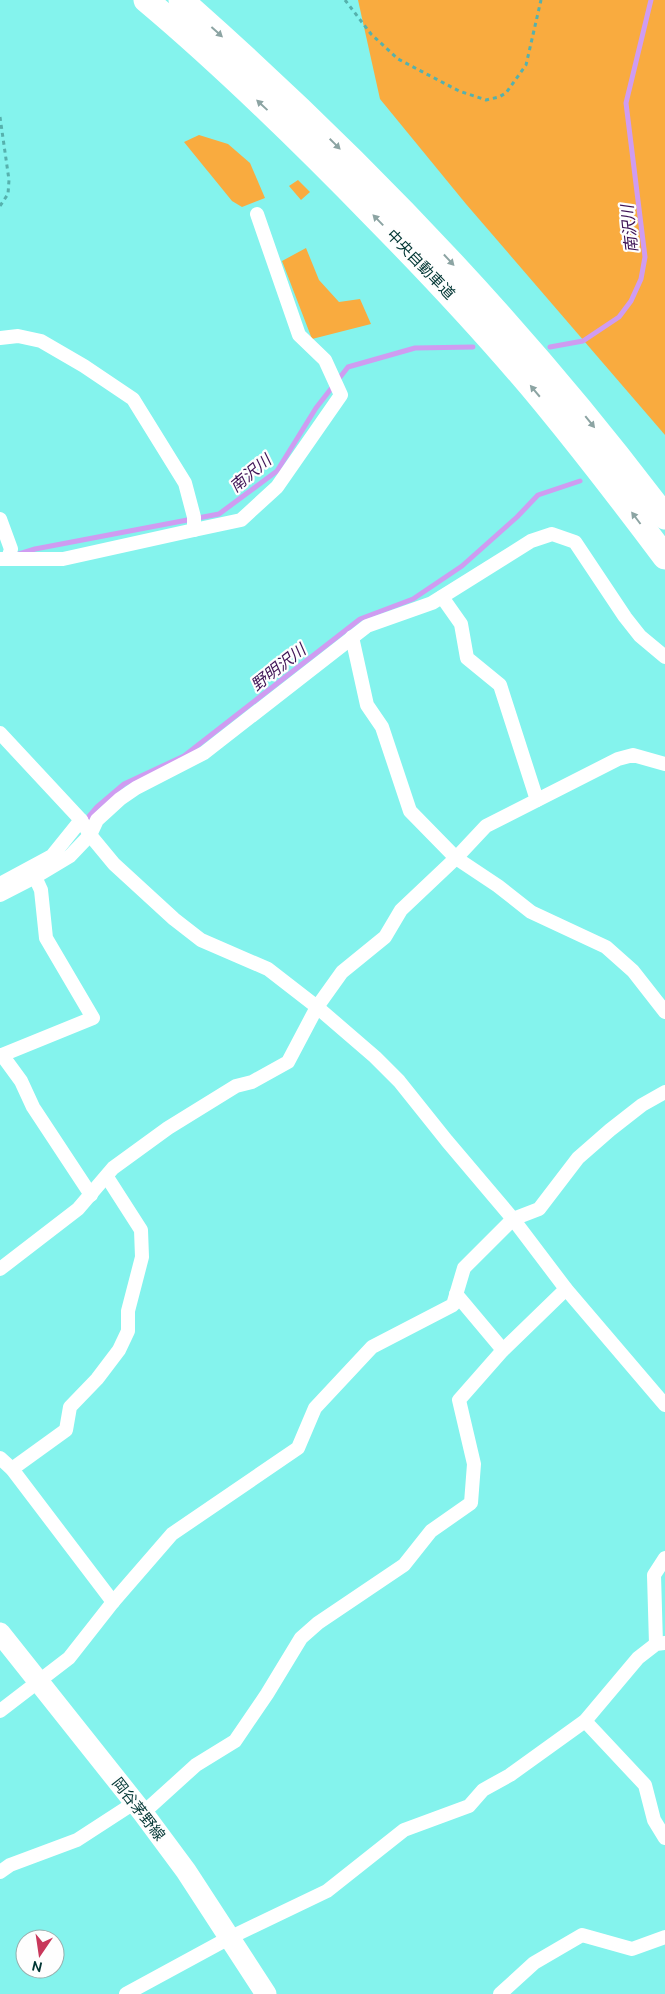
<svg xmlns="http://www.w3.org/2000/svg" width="665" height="1994" font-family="Ubuntu,'Noto Sans JP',sans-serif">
<rect width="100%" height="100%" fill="#84f3ed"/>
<!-- green -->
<g fill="#f9ab3f">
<path d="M358 0H665V435L466 204 380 99Z"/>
<path d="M199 135 228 144 250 163 265 198 242 207 232 201 184 142Z"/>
<path d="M298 180 310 192 301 200 289 186Z"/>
<path d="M306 248 319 280 339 302 360 299 371 324 312 339 282 261Z"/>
</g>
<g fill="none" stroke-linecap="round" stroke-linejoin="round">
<!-- stream -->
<g stroke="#cf9cf1" stroke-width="5">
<path d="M550 347 583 341 619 317 631 301 641 279 645 257 626 103 651 0"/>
<path d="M19 554 35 549 219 514 277 471 316 408 348 367 415 348 473 347"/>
<path d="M85 821 97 807 124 784 184 756 360 619 413 599 462 566 517 517 538 495 580 481"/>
</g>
<!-- path -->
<g stroke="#56b1ad" stroke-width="3" stroke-dasharray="4 4" stroke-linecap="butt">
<path d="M345 0 371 34 398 59 459 91 486 100 499 97 506 93 526 65 541 0"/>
<path d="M0 117 9 180 8 194 0 206"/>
</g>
<!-- street -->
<g stroke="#fff" stroke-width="14">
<path d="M0 338 18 336 41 341 84 366 133 399 185 483 194 517V530L63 559H0"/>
<path d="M0 519 11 549 8 559"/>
<path d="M194 530 241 520 277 487 341 395 325 360 299 335 257 214"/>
<path d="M442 597 461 624 467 658 500 685 537 800"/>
<path d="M352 637 367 705 382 727 410 811 456 858 498 886 531 912 606 947 633 971 665 1012"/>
<path d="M0 733 81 820 90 835 114 864 174 919 201 940 268 969 317 1007 375 1057 399 1081 447 1141 513 1219 566 1289 665 1405"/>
<path d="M0 884 52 856 81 820"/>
<path d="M0 895 35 877 70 856 90 835 97 820 120 799 136 788 204 753 367 626 432 603 531 541 552 534 575 542 625 617 640 636 665 657"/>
<path d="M0 1055H2L21 1081 33 1107 91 1195"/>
<path d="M2 1055 93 1018 46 938 41 890 35 877"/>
<path d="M0 1269 78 1209 113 1168 168 1128 236 1086 252 1082 288 1062 317 1007 342 972 385 937 401 910 456 858 486 826 618 759 633 755 665 764"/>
<path d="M456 1294 503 1350"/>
<path d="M0 1458 12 1469 113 1602"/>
<path d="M12 1469 66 1430 70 1407 97 1379 119 1350 128 1331V1311L142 1257 141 1230 107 1177"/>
<path d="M656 1644 654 1575 665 1558"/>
<path d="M0 1711 69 1658 113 1602 172 1534 298 1448 315 1408 372 1347 453 1305 464 1268 513 1219 539 1209 578 1158 610 1130 642 1105 665 1092"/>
<path d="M585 1721 645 1785 654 1820 665 1838"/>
<path d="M143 1813 196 1765 235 1741 267 1694 301 1638 318 1623 404 1565 431 1531 471 1503 474 1464 459 1400 503 1350 566 1289"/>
<path d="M0 1872 10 1865 77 1840 134 1803"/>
<path d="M126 1994 229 1938 327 1891 404 1830 469 1806 483 1790 510 1775 585 1721 638 1658 656 1644 665 1643"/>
<path d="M500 1994 534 1963 582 1935 632 1949 665 1937"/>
</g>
<!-- primary -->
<path stroke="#fff" stroke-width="21" d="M0 1633 143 1813 186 1871 266 1994"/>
<!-- highway -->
<g stroke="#fff" stroke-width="25">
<path d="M146 0C227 68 303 143 377 219 435 278 492 339 545 403 586 453 626 505 665 557"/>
<path d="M181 0C358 156 523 328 665 517"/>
</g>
</g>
<!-- one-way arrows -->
<defs><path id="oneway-solid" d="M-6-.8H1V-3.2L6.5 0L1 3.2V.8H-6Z" transform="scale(1.25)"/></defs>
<g fill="#8ca4a3">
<use href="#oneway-solid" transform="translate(217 32) rotate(42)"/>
<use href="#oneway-solid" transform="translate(262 105) rotate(-137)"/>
<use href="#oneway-solid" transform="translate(335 144) rotate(45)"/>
<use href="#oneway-solid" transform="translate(378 220) rotate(-134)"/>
<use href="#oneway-solid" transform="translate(449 260) rotate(47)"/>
<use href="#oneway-solid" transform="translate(535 391) rotate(-130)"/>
<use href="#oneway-solid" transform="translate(590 422) rotate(51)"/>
<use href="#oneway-solid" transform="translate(636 518) rotate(-127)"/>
</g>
<g text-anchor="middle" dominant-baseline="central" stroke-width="4.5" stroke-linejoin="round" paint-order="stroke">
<!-- street labels -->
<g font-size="15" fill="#003533" stroke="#fefefe">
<text transform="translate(421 264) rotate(46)">中央自動車道</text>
<text transform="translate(139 1809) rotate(52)">岡谷茅野線</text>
</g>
<!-- water labels -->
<g font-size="16" font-style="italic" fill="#3e1355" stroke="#fefefe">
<text transform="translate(629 229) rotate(-96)">南沢川</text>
<text transform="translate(250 473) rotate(-40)">南沢川</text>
<text transform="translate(278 667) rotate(-38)">野明沢川</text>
</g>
</g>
<!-- north arrow -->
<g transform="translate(40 1954) rotate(193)"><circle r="24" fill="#fefefe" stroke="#98aead"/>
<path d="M0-4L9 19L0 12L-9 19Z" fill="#c8385b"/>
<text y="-8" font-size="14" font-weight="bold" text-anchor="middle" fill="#003533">N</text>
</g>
</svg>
